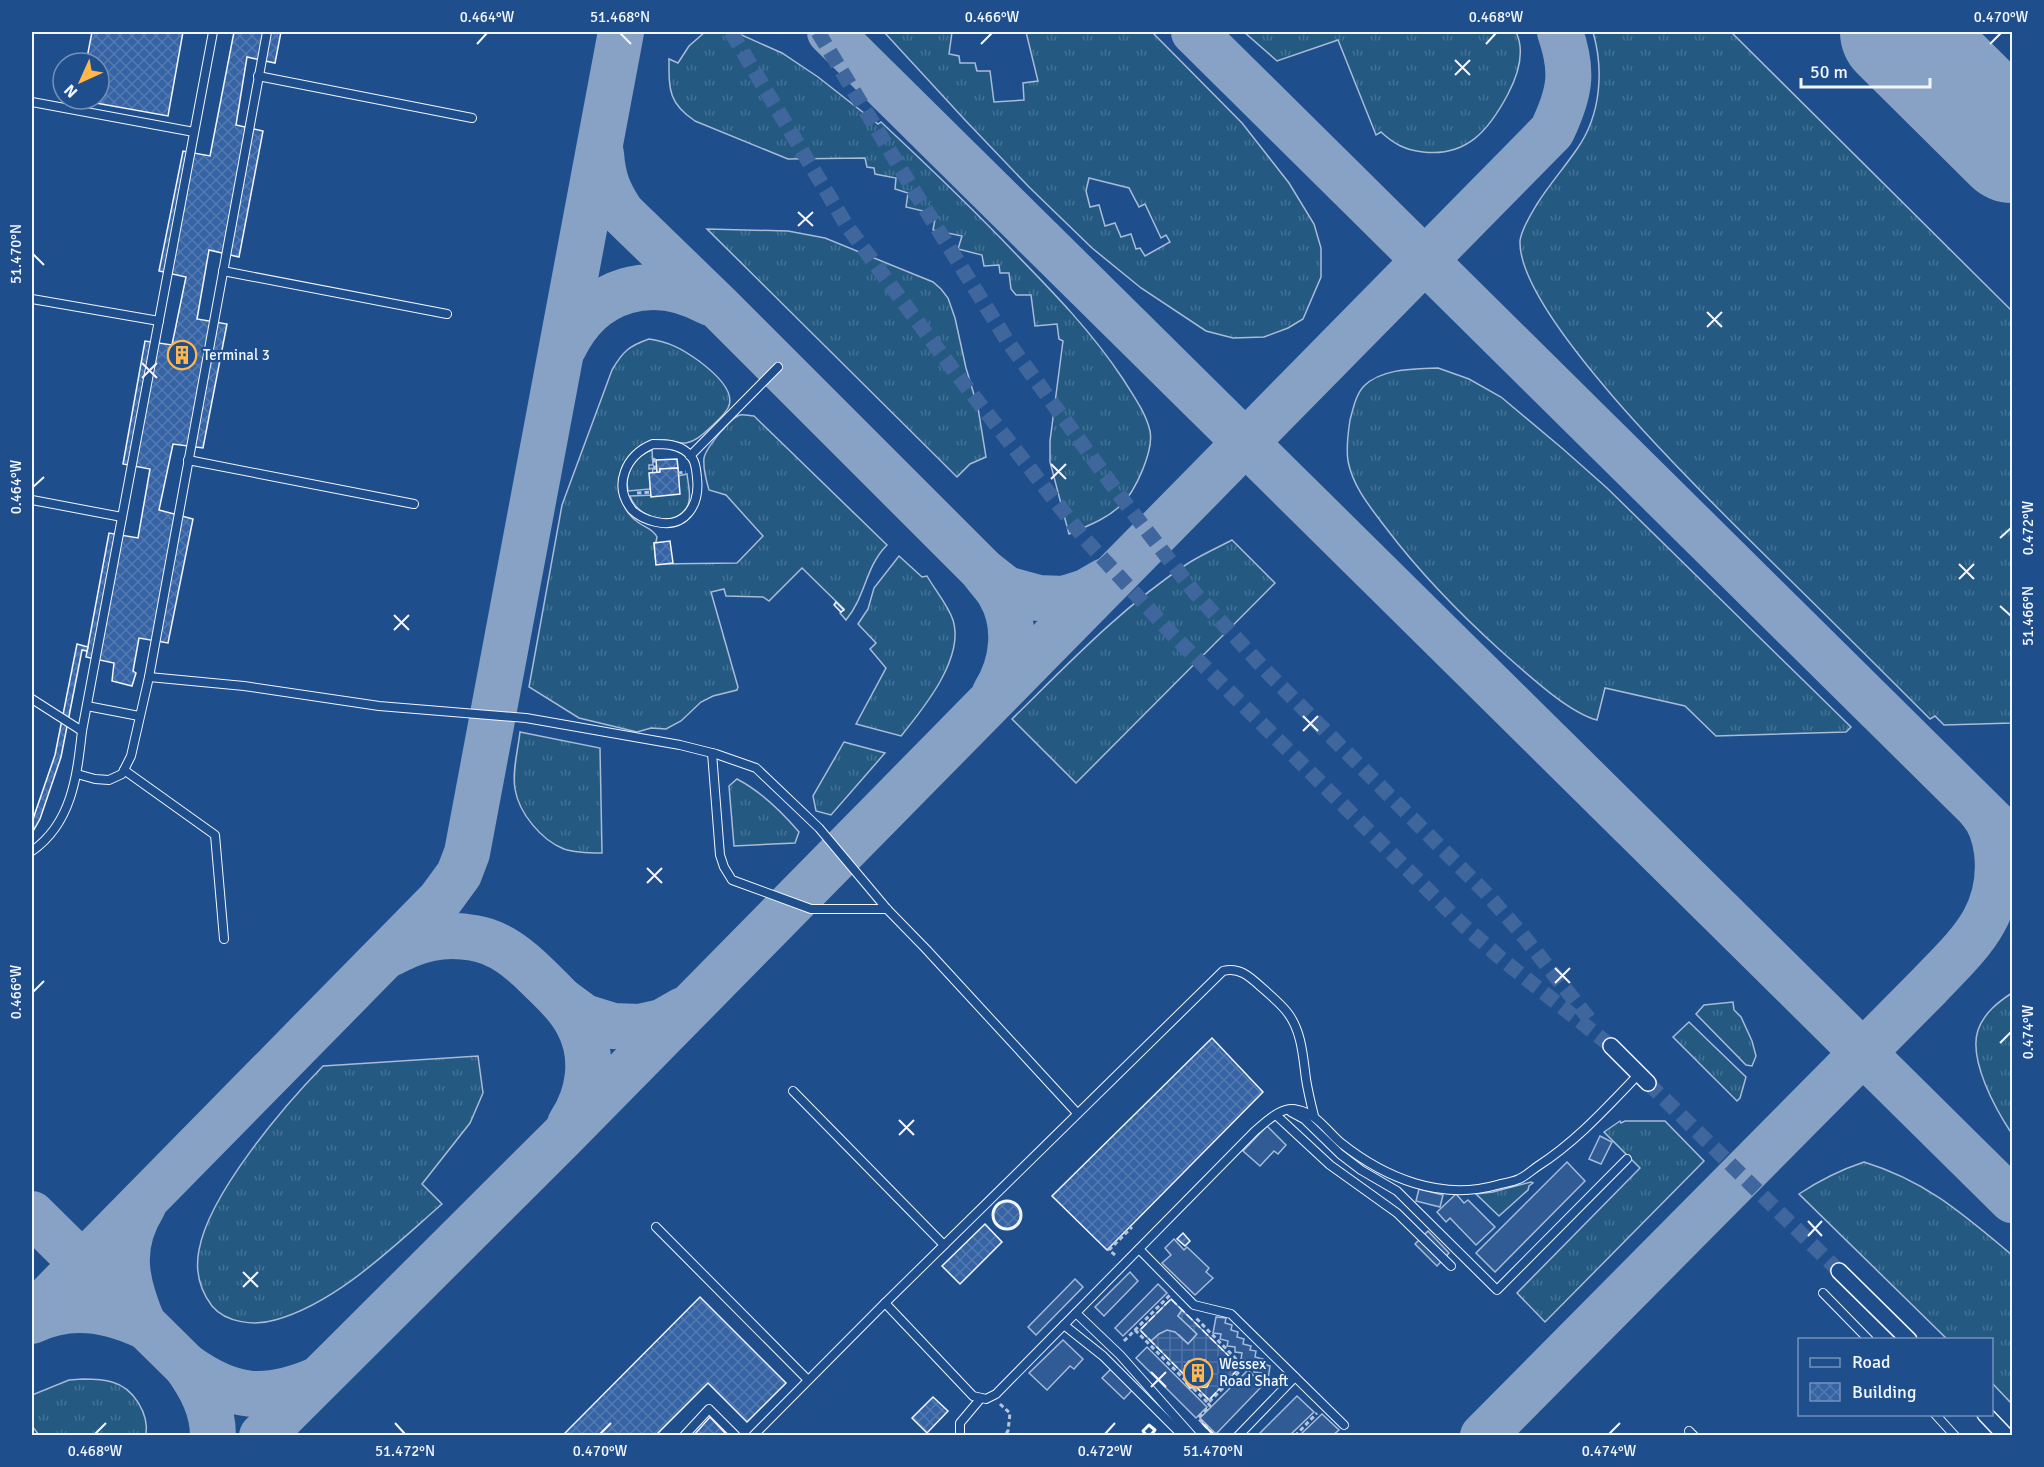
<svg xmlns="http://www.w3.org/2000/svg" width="2044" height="1467" font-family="Signika,sans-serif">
<defs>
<pattern id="grass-tufts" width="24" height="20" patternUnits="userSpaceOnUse" patternTransform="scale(1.5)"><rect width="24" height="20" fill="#245a82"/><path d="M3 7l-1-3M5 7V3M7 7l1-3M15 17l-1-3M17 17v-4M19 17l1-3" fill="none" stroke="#447295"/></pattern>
<pattern id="plaza-grid" width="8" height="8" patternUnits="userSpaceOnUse" patternTransform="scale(1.5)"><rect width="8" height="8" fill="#305b95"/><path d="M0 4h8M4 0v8" fill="none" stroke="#4e73a5"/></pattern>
<pattern id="building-cross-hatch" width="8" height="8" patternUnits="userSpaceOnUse" patternTransform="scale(1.5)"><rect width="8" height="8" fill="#3563a3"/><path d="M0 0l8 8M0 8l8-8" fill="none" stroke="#537ab1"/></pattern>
</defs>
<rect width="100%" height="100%" fill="#1f4e8c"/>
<!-- grass -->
<g fill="url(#grass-tufts)" stroke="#a8bbd7" stroke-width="1.5" fill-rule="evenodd">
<path d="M705 32H735L782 53 818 77 878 124 881 122C926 164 971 207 1014 252 1053 292 1092 332 1123 379 1133 395 1146 413 1150 431 1154 451 1135 492 1121 505 1107 519 1087 526 1069 534L1050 462V441L1063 341 1059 339 1057 324 1035 326 1031 295H1016L1011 289 1009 273H1000L999 265 984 266 982 255 958 249 962 236 933 230 936 214 906 207 908 193 895 189 896 178 875 174 874 168 867 167 865 158 788 159 695 121C668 103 669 89 669 59L678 63 689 46Z"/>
<path d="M884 32H952L949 54 959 56 960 63H975L977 71H990L994 102 1024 100 1023 83 1038 81 1026 32H1152L1242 123 1289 183 1314 224 1321 248V277L1303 319 1288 328 1264 337 1233 338 1206 331 1141 288 1092 248 1029 187 965 120ZM1089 178 1129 188 1139 207 1145 204 1161 238 1166 235 1170 242 1145 256 1140 248 1136 249 1131 234 1121 237 1115 223 1105 226 1099 205 1090 207 1086 191Z"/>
<path d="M1244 32H1516C1525 51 1518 75 1508 94 1489 130 1467 157 1423 152 1405 150 1394 144 1381 132L1376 135 1338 40 1277 61Z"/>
<path d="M1593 32H1731L2012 311V723L1944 725 1935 716 1930 719C1882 671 1834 623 1785 575 1727 517 1517 319 1520 241 1521 230 1531 214 1537 204 1549 185 1564 168 1577 149 1601 115 1604 70 1593 32Z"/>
<path d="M707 229 788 231 825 238 933 282 941 289 948 298 955 318 966 368 978 408 986 457 970 464 957 477Z"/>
<path d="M649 339C670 342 682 349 699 361 711 370 737 391 728 408 725 414 718 420 713 425 705 432 697 441 686 443 680 444 671 440 664 440 645 440 623 456 620 475 616 493 624 513 639 523 646 528 653 529 657 537L656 542 654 543 656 564 737 563 763 536 726 495 709 490C706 480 703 468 704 458 706 448 730 418 740 415 744 414 749 416 754 416L887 545C865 567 866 596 846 620L840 613 844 609 802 568 769 601 763 597 726 596 724 589 711 592 738 687 737 690 713 696 701 702 681 721 666 729 651 728 637 732 579 718 529 687 562 505 612 370C623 351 629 346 649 339Z"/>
<path d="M1438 368 1469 379 1501 397 1563 449 1607 488 1851 727 1846 732 1716 736 1685 706 1605 688 1597 720C1567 712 1525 672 1501 651 1459 613 1420 573 1386 528 1370 507 1353 487 1348 461 1346 448 1348 433 1350 420 1353 409 1356 394 1364 386 1382 368 1415 369 1438 368Z"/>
<path d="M652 450 653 465H649V469L653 468 650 489 628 491C624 473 634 456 652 450Z"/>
<path d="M687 474C688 484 692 498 687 507 674 530 636 517 630 496L679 494 678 476Z"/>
<path d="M1232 540 1275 583 1076 783 1012 719C1067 665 1122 607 1187 564 1201 555 1217 548 1232 540Z"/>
<path d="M899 556 922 577 927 576C935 590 948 605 953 620 965 658 923 709 901 736L856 724 886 668 870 649 876 643 858 624 868 609 874 588Z"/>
<path d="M520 732 600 748 602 853C589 853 576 853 564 849 541 840 519 813 515 789 512 771 518 750 520 732Z"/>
<path d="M844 742 885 753 831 815 816 811 813 796Z"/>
<path d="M737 779C762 792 781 811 799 832L795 843 734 846 729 786Z"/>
<path d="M2012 993V1134C1996 1110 1968 1060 1978 1030 1984 1013 1998 1002 2012 993Z"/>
<path d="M1733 1002 1734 1010 1741 1017 1752 1041 1756 1056 1752 1066 1746 1065 1696 1014 1704 1005Z"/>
<path d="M1689 1022 1746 1077 1740 1098 1737 1101 1673 1037Z"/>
<path d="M478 1056 483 1093 470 1123 422 1184 442 1204C395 1245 337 1303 275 1320 255 1326 226 1323 212 1306 200 1290 195 1270 199 1250 209 1194 283 1107 323 1066Z"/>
<path d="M1620 1121 1621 1123 1625 1121H1665L1704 1161 1545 1322 1517 1293 1640 1168 1604 1132Z"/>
<path d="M1864 1162C1926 1181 1963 1214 2012 1255V1404L1992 1383V1340L1947 1339 1799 1194C1820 1180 1840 1170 1864 1162Z"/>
<path d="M1531 1182 1533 1183 1529 1186 1528 1190 1499 1216 1476 1194 1493 1192Z"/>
<path d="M83 1379C93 1379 103 1379 112 1382 134 1388 149 1414 146 1435H39L32 1426V1395L69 1380Z"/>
</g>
<!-- parking -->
<g fill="#305b95" stroke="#a8bbd7" stroke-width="1.5">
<path d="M1267 1126 1286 1145 1278 1154 1274 1151 1260 1166 1243 1151Z"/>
<path d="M1600 1136 1612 1142 1601 1164 1589 1159Z"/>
<path d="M1567 1162 1585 1181 1495 1272 1476 1253Z"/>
<path d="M1419 1189 1443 1195 1440 1207 1416 1201Z"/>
<path d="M1456 1194 1464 1203 1468 1200 1495 1227 1476 1245 1450 1218 1446 1222 1437 1212Z"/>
<path d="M1428 1231 1449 1253 1437 1266 1415 1244Z"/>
<path d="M1174 1239 1184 1250 1187 1247 1209 1268 1206 1272 1213 1278 1195 1295 1162 1263 1171 1255 1165 1248Z"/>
<path d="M1130 1272 1138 1281 1104 1316 1095 1307Z"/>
<path d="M1075 1279 1083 1287 1036 1335 1028 1327Z"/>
<path d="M1158 1284 1167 1293 1123 1336 1115 1328Z"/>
<path d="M1171 1299 1182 1310 1178 1316 1197 1334 1188 1344 1179 1335 1159 1334 1151 1341 1140 1330Z"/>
<path d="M1216 1317 1226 1318 1225 1323 1232 1325 1231 1330 1238 1332 1237 1337 1244 1339 1243 1344 1251 1346 1250 1350 1256 1351 1255 1357 1263 1359V1364L1270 1366 1268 1380 1261 1379V1373L1254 1372V1367L1247 1366 1248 1361 1241 1359 1242 1353 1235 1352V1347L1227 1346 1228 1341 1220 1339 1221 1334 1213 1333Z"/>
<path d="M1063 1340 1083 1359 1074 1369 1070 1366 1047 1390 1029 1373Z"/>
<path d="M1147 1347 1207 1407 1196 1418 1136 1358Z"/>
<path d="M1116 1364 1137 1385 1124 1399 1102 1378Z"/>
<path d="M1248 1370 1263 1385 1216 1434 1200 1418Z"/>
<path d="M1297 1396 1314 1412 1290 1435H1258Z"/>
<path d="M1322 1414 1339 1430 1333 1435H1300Z"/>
</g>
<!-- plaza -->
<path fill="url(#plaza-grid)" stroke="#a8bbd7" stroke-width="1.5" d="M1182 1310 1240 1367 1209 1400 1151 1341 1159 1334 1167 1330 1175 1332 1188 1344 1197 1334 1178 1316Z"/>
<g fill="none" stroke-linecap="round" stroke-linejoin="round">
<!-- taxiway -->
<g stroke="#88a2c6" stroke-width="46">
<path d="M830 32C1224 422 1618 811 2012 1200"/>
<path d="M1194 32 2012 841"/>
<path d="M601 154C603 179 608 192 622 213L719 307 983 571 1006 589 1038 598 1064 599 1086 592 1105 581"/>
<path d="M564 347C592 288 653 271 710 303"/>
<path d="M983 571C988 579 996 586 1000 594 1018 625 1013 664 995 693"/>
<path d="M390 954C417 939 443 932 474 938 500 942 521 960 539 978 553 992 569 1006 578 1024 595 1056 590 1094 570 1124"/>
<path d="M561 1000 584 1017 613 1026 640 1027 662 1022 683 1010"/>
<path d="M32 1214 186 1366"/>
<path d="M32 1315 440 900 459 874 467 853 621 32"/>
<path d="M32 1321C68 1303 108 1309 144 1326 126 1284 117 1248 143 1206"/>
<path d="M213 1436C213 1409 201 1387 186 1366 232 1399 265 1402 317 1380"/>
<path d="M262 1436 560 1139 1552 131C1570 93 1574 72 1560 32"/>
<path d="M1483 1436 1929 986C1968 945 2004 915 1997 852 1995 837 1991 822 1980 810"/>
</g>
<!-- runway -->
<path stroke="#88a2c6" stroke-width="116" d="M1898 32 2012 145"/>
</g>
<!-- building -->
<g fill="url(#building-cross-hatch)" stroke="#f2f6ff" stroke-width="1.5">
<path d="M92 32H183L168 116 79 100 99 99V63H86Z"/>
<path d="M234 32H281L275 63 247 57 236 125 263 131 239 257 209 250 197 319 227 324 207 427 203 448 173 444 159 510 193 519 168 643 139 638 133 671 136 673 132 686 112 681 114 663 86 657 109 533 138 538 150 469 123 464 145 341 172 345 186 277 159 271 183 151 210 156Z"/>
<path d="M677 459 678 468 660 469V472L657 473 656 460Z"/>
<path d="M678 468 680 494 651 497 649 473 660 472V469Z"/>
<path d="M670 541 673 563 656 565 654 543Z"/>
<path d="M836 602 844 610 841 612 834 605Z"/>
<path d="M77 644 88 647 87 651 82 650 61 757 40 819 32 833V822L55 755Z"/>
<path d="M1212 1038 1263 1092 1107 1250 1052 1196Z"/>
<circle cx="1007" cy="1215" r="14"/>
<path d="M985 1224 1002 1242 960 1284 942 1266Z"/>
<path d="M1183 1233 1190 1241 1185 1246 1177 1239Z"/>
<path d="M700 1297 786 1383 747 1422 708 1383 655 1436H567L565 1433Z"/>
<path d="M1205 1360 1209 1365 1210 1381 1207 1387 1190 1388 1186 1383 1185 1366 1189 1361Z"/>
<path d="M933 1397 948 1411 927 1433 912 1418Z"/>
<path d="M710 1417 726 1434 725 1436H693Z"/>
</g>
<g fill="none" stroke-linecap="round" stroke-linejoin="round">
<!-- street-tunnel -->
<g stroke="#3f679d" stroke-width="15" stroke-dasharray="15 8" stroke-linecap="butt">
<path d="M731 32 847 226 951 367 1084 538 1172 634 1463 925 1504 961 1611 1046"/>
<path d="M818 32 911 186 1008 342 1123 500 1195 593 1269 674 1486 893 1521 933 1594 1025"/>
<path d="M1648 1083 1839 1271"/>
</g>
<!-- lane casing -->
<g stroke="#f2f6ff" stroke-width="10">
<g id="lane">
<path d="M258 76 472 118"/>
<path d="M32 102 194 132"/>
<path d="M223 271 447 314"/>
<path d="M32 299 159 321"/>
<path d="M653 444C664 444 675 444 684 450 695 457 696 466 697 478 700 504 686 529 656 522 647 520 639 517 632 510 612 485 626 455 653 444Z"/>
<path d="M690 456 778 367"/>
<path d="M188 460 414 504"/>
<path d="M32 500 122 517"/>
<path d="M149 677 244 686 379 706 526 718 680 745 716 754 756 768 819 828 887 909 926 949 1077 1113"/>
<path d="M32 699 82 731"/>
<path d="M87 706 139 716"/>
<path d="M712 753 720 855 724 867 732 880 811 909H887"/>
<path d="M124 770 215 835 224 939"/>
<path d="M77 774 95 779 109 780 122 774 131 756 149 677 267 32"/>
<path d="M32 851C72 823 77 776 82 731L213 32"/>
<path d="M793 1091 944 1245"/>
<path d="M1291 1112 1304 1119 1340 1154 1361 1170 1397 1191 1497 1290 1627 1159"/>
<path d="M1276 1115 1330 1165 1397 1213 1451 1266"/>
<path d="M656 1227 808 1380"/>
<path d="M1139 1249 1194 1305 1231 1314 1344 1425"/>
<path d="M1823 1293 1869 1340"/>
<path d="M885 1303 973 1396 986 1399 996 1394 1255 1131C1266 1122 1282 1105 1298 1110 1317 1114 1327 1131 1341 1143 1385 1178 1441 1201 1497 1185 1504 1183 1513 1182 1519 1179 1526 1176 1532 1170 1538 1166 1577 1141 1607 1107 1639 1074"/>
<path d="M1076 1313 1120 1355 1192 1436"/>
<path d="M1064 1325 1103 1356 1183 1436"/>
<path d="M1935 1414 1955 1436"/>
<path d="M1689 1431 1694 1436"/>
<path d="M684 1436 709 1409 736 1436"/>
<path d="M753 1436 885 1303 1223 971C1239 967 1249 976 1260 986 1269 994 1280 1003 1287 1012 1302 1031 1303 1057 1306 1079 1308 1092 1311 1104 1314 1116"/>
<path d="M960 1436V1423L981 1398"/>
<path d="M1238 1436 1295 1377"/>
</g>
</g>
<!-- street casing -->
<g stroke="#f2f6ff" stroke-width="18">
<g id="street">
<path d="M1611 1046 1648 1083"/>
<path d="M1839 1271 1909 1340"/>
<path d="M1985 1414 2006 1436"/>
</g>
</g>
<!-- path -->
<g stroke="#b3c4dc" stroke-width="3" stroke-dasharray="4.5 3" stroke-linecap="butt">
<path d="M654 458 655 473"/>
<path d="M678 473 686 472"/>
<path d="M637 493 651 492"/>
<path d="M1115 1255 1109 1250 1132 1227"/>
<path d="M1135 1330 1208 1403 1244 1367 1196 1318"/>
<path d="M1124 1341 1170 1295"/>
<path d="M1208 1403 1210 1406 1198 1418 1215 1436"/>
<path d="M1000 1404 1010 1413 1008 1431 1004 1436"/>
<path d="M1295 1436 1317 1413"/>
</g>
<!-- lane -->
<use href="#lane" stroke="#1f4e8c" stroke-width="8"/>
<!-- street -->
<use href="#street" stroke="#1f4e8c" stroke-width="15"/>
<!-- fence -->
<path stroke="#f2f6ff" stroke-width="1.5" stroke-dasharray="8 3" stroke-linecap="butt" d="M1171 1299 1240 1367 1209 1400 1140 1330Z"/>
<!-- wall -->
<g stroke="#f2f6ff" stroke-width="3">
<circle cx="1007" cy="1215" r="14"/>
<path d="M1147 1436 1143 1431 1149 1425 1155 1430 1150 1436"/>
</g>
</g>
<!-- ticks -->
<path fill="none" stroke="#f2f6ff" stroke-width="2" d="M620 33 631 44M477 44 487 33M981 44 992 33M1486 44 1496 33M1990 44 2001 33M1455 60 1470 75M1455 75 1470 60M798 212 813 226M798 226 813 212M33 254 44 265M1707 312 1722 327M1707 327 1722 312M142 363 157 378M142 378 157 363M1051 464 1066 479M1051 479 1066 464M33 487 44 477M2000 538 2011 528M1959 564 1974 579M1959 579 1974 564M2000 606 2011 616M394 615 409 630M394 630 409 615M1303 716 1318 731M1303 731 1318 716M647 868 662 883M647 883 662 868M1555 968 1570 983M1555 983 1570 968M33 992 44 981M2000 1043 2011 1032M899 1120 914 1135M899 1135 914 1120M1808 1221 1822 1236M1808 1236 1822 1221M243 1272 258 1287M243 1287 258 1272M1151 1372 1166 1387M1151 1387 1166 1372M395 1423 405 1434M1202 1423 1213 1434M95 1434 106 1423M600 1434 611 1423M1105 1434 1115 1423M1609 1434 1620 1423"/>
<!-- icons -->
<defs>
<g id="building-ring" transform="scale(1.5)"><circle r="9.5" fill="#1f4e8c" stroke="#ffb74d" stroke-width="1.5"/><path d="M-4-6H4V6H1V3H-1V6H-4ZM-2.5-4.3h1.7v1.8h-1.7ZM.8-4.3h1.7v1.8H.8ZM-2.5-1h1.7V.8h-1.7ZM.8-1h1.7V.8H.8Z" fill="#ffb74d"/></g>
</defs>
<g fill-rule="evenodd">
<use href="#building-ring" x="182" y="355"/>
<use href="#building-ring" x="1198" y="1373"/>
</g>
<g text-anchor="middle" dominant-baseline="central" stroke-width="4.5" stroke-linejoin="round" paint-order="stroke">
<!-- poi labels -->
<g font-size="15" fill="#f2f6ff" stroke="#1f4e8c" text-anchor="start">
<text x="203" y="355">Terminal 3</text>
<text x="1219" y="1364">Wessex<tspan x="1219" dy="17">Road Shaft</tspan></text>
</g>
</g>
<!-- border -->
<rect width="2044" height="1467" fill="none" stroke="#1f4e8c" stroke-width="66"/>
<!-- legend -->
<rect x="1798" y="1338" width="195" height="78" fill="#1f4e8c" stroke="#7391ba" stroke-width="1.5"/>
<rect x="1810" y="1358" width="30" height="9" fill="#1f4e8c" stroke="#7391ba" stroke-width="1.5"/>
<text x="1852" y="1368" font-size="18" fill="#f2f6ff">Road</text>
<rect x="1810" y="1383" width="30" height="18" fill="url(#building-cross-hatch)" stroke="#7391ba" stroke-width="1.5"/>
<text x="1852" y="1398" font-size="18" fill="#f2f6ff">Building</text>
<!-- north arrow -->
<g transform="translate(81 81) rotate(225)"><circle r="28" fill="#1f4e8c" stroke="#7391ba" stroke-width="1.5"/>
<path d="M0-4.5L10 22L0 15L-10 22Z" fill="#ffb74d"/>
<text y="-9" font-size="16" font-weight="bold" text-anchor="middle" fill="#f2f6ff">N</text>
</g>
<!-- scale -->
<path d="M1801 78v9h129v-9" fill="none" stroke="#f2f6ff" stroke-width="3"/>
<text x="1810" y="78" font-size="18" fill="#f2f6ff" stroke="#1f4e8c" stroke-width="4.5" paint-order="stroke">50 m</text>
<rect x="33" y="33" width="1978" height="1401" fill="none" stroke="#f2f6ff" stroke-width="2"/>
<g font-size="15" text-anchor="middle" fill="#f2f6ff">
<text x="487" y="22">0.464°W</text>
<text x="620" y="22">51.468°N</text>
<text x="992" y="22">0.466°W</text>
<text x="1496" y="22">0.468°W</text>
<text x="2001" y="22">0.470°W</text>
<text transform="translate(16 254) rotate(-90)" y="5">51.470°N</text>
<text transform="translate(16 487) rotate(-90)" y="5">0.464°W</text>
<text transform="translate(2028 528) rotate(-90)" y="5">0.472°W</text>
<text transform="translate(2028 616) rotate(-90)" y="5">51.466°N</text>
<text transform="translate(16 992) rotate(-90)" y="5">0.466°W</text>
<text transform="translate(2028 1032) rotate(-90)" y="5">0.474°W</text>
<text x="95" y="1456">0.468°W</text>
<text x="405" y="1456">51.472°N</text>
<text x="600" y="1456">0.470°W</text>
<text x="1105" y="1456">0.472°W</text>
<text x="1213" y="1456">51.470°N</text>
<text x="1609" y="1456">0.474°W</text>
</g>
</svg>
